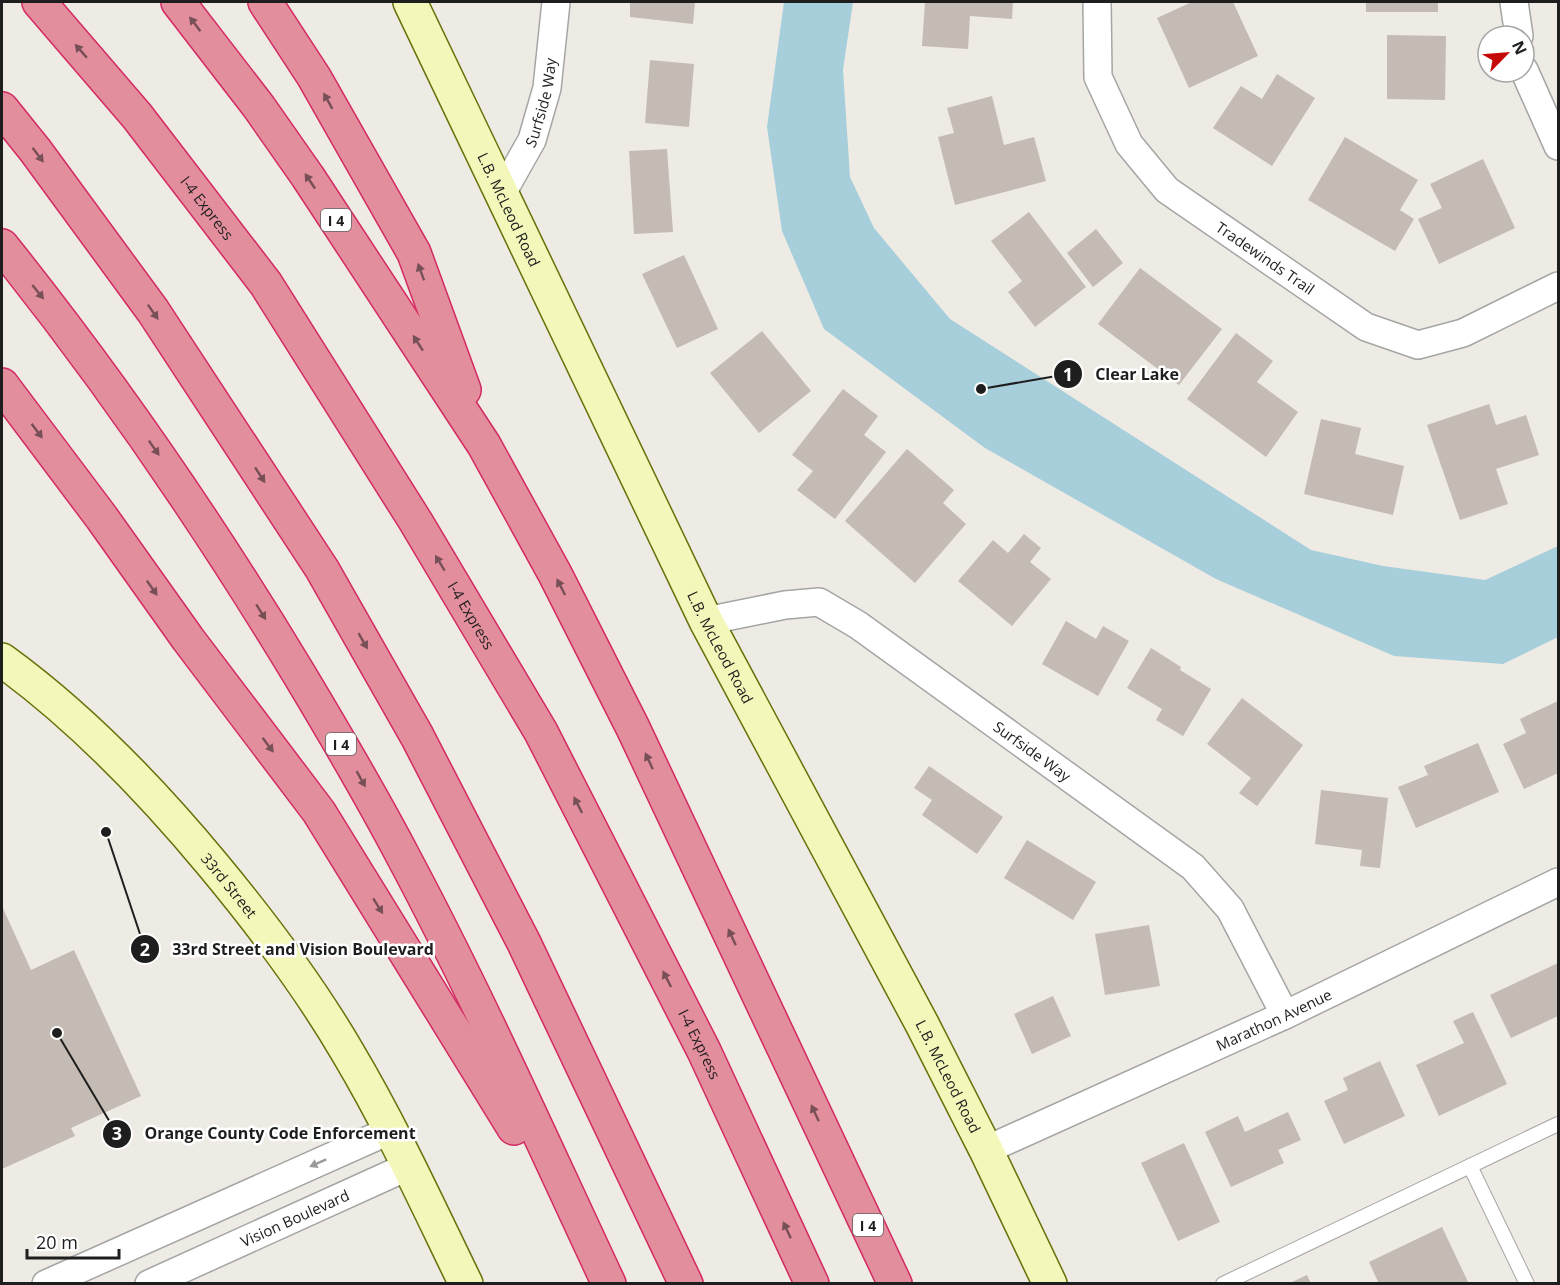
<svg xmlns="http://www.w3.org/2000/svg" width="1560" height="1285" font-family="'Open Sans',sans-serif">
<rect width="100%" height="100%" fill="#eeebe4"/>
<!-- water -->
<path fill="#a6cedb" d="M784 2H853L843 70 850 177 874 228 950 319 1311 550 1383 566 1485 580 1558 546V637L1503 664 1394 656 1216 579 985 448 824 329 782 231 767 127Z"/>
<!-- building -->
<g fill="#c3bbb4">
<path d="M630 2H695L693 24 630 17Z"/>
<path d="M925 2H1013L1012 19 970 16 968 49 922 46Z"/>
<path d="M1192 2H1233L1258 56 1189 88 1157 18Z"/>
<rect x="1366" y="2" width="72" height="10"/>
<path d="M1387 35 1446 36 1445 100 1387 99Z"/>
<path d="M650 60 694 64 689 127 645 123Z"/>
<path d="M1277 74 1315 98 1272 166 1213 128 1241 86 1262 99Z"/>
<path d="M992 96 1004 145 1034 137 1046 181 955 205 938 137 954 133 947 108Z"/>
<path d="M1345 137 1418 180 1400 210 1414 219 1395 251 1308 200Z"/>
<path d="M667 149 673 232 634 234 629 151Z"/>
<path d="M1483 159 1515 228 1439 264 1418 219 1442 208 1430 184Z"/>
<path d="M1029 212 1086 287 1035 327 1008 292 1022 281 991 241Z"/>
<path d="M1096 229 1123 263 1093 287 1067 253Z"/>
<path d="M684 255 718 329 677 348 642 274Z"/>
<path d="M1140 268 1222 329 1179 385 1098 324Z"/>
<path d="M762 331 811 391 759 433 710 373Z"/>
<path d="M1236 333 1273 361 1257 382 1298 412 1266 457 1187 399Z"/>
<path d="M843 389 878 416 864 435 886 452 835 519 797 490 813 471 792 455Z"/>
<path d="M1489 404 1496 425 1526 415 1539 455 1496 469 1508 504 1460 520 1427 425Z"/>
<path d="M1321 419 1361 428 1355 454 1404 466 1393 515 1304 494Z"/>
<path d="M907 449 954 490 943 503 966 524 915 583 845 521Z"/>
<path d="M1024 534 1041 548 1030 562 1051 579 1012 626 958 581 993 540 1008 553Z"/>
<path d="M1066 621 1096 639 1103 626 1129 641 1098 696 1042 664Z"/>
<path d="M1151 648 1181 667 1180 670 1211 689 1183 736 1156 720 1162 709 1127 688Z"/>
<path d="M1242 698 1303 745 1257 806 1239 793 1251 778 1207 744Z"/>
<path d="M1558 701V773L1524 789 1503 744 1526 733 1520 719Z"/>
<path d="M1478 743 1499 792 1416 828 1398 787 1428 775 1424 766Z"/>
<path d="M929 766 1003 817 977 854 922 815 932 800 914 788Z"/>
<path d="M1321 790 1388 798 1380 868 1360 866 1362 850 1315 844Z"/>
<path d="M1027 840 1096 882 1073 920 1004 878Z"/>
<path d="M2 906 31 970 74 950 141 1096 71 1128 75 1136 2 1169Z"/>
<path d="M1149 925 1160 986 1105 995 1095 934Z"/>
<path d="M1558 963V1016L1511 1038 1490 995Z"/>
<path d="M1053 996 1071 1036 1032 1054 1014 1014Z"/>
<path d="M1473 1012 1507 1084 1439 1116 1416 1065 1464 1043 1453 1021Z"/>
<path d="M1380 1061 1405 1116 1344 1144 1324 1101 1348 1090 1343 1078Z"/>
<path d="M1288 1112 1301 1140 1278 1150 1284 1163 1231 1187 1205 1132 1238 1116 1245 1132Z"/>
<path d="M1184 1143 1220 1222 1178 1241 1141 1163Z"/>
<path d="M1442 1227 1469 1284H1379L1369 1262Z"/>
<path d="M1307 1275 1311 1284H1288Z"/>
</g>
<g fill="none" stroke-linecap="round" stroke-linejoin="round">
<!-- lane casing -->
<g stroke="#a5a5a5" stroke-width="16">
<g id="lane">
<path d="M1470 1166 1527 1284"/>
<path d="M1223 1284 1558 1124"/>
</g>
</g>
<!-- street casing -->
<g stroke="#a5a5a5" stroke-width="30">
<g id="street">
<path id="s1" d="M1097 2 1098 77 1129 144 1167 190 1366 327 1418 345 1463 333 1558 286"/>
<path d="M1514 2 1519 36"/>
<path d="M1524 70 1558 146"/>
<path id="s2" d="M501 195 532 140 547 88 556 2"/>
<path id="s3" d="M706 621 785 605 819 602 858 625 1193 867 1230 909 1285 1015"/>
<path id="s4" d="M986 1150 1285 1015 1558 882"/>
<path d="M46 1284 391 1130"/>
<path id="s5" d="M149 1284 409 1166"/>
</g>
</g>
<!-- secondary casing -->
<g stroke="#657109" stroke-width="36">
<g id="secondary">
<path id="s6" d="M410 2 706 621 922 1024 986 1150 1050 1284"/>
<path id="s7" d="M2 660C82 718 150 789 213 865 262 924 309 986 348 1053 392 1127 428 1206 466 1284"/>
</g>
</g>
<!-- highway casing -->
<g stroke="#d32a63" stroke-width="36">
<g id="highway">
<path id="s8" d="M39 2 137 116 266 284 416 522 541 732 704 1051 812 1284"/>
<path d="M178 2 259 107 308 177 484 445 555 574 633 728 895 1284"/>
<path d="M265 2 314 77 414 253 464 390"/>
<path d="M2 109 35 150 153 311 322 569 417 736 524 943 686 1284"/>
<path d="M2 246C111 382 209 525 299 674 335 734 371 795 404 858 478 997 542 1141 609 1284"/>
<path d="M2 385 102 518 188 639 319 812 514 1128"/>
</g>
</g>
<!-- lane -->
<use href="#lane" stroke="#fff" stroke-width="14"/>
<!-- street -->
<use href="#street" stroke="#fff" stroke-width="27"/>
<!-- secondary -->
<use href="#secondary" stroke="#f3f7b9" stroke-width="33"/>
<!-- highway -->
<use href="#highway" stroke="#e38e9d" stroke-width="33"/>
</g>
<!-- one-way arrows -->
<defs><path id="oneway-solid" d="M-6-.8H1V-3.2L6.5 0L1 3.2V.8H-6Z" transform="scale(1.5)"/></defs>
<g fill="#775057">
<use href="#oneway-solid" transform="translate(195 24) rotate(-127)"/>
<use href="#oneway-solid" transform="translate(81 51) rotate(-131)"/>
<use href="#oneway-solid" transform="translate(328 101) rotate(-119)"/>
<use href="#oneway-solid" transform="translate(38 155) rotate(53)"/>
<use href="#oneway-solid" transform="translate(310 181) rotate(-124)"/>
<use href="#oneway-solid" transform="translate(421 272) rotate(-110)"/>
<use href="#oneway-solid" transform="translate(38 292) rotate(51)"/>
<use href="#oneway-solid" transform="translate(153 312) rotate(55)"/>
<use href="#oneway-solid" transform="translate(418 343) rotate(-123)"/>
<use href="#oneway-solid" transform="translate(37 431) rotate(53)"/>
<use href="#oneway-solid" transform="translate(154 448) rotate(55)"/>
<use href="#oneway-solid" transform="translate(260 475) rotate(57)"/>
<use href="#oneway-solid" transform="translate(440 563) rotate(-121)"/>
<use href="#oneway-solid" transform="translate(561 587) rotate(-117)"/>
<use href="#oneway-solid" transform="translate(152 588) rotate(55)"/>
<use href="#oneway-solid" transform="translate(261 612) rotate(58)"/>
<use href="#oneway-solid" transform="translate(363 641) rotate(60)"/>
<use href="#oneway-solid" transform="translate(268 745) rotate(53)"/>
<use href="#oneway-solid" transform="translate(649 761) rotate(-115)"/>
<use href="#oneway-solid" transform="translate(361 779) rotate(61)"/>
<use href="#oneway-solid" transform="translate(578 805) rotate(-117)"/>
<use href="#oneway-solid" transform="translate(378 906) rotate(58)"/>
<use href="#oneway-solid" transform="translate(732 937) rotate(-115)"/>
<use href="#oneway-solid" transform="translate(667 979) rotate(-117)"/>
<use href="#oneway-solid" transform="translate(815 1113) rotate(-115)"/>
<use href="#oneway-solid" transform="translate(787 1230) rotate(-115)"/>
</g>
<use fill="#9a9a9a" href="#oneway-solid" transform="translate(318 1163) rotate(156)"/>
<g text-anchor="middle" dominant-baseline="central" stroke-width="5" stroke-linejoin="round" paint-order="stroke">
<!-- shield labels -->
<g fill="#fff" stroke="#626262" stroke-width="1.5">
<rect x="321" y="209" width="30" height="22" rx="4.5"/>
<rect x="326" y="733" width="30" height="22" rx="4.5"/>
<rect x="853" y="1214" width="30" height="22" rx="4.5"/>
</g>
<g font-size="14" font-weight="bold" fill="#1e1e1e">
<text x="336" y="220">I 4</text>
<text x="341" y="744">I 4</text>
<text x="868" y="1225">I 4</text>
</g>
<!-- street labels -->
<g font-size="15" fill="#1e1e1e" stroke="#fff">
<text stroke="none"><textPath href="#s2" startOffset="102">Surfside Way</textPath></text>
<text stroke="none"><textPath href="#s8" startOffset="266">I-4 Express</textPath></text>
<text stroke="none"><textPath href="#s6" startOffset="230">L.B. McLeod Road</textPath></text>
<text stroke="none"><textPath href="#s1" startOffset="328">Tradewinds Trail</textPath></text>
<text stroke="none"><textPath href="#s8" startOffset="752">I-4 Express</textPath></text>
<text stroke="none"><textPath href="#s6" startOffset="716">L.B. McLeod Road</textPath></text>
<text stroke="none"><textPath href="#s3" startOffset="375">Surfside Way</textPath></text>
<text stroke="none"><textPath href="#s7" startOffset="321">33rd Street</textPath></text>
<text stroke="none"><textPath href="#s4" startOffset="316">Marathon Avenue</textPath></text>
<text stroke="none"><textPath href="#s8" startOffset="1238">I-4 Express</textPath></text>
<text stroke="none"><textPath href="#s6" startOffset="1202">L.B. McLeod Road</textPath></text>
<text stroke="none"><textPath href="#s5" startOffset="160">Vision Boulevard</textPath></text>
</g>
</g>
<!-- callouts -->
<path fill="none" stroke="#1e1e1e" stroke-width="2" d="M981 389L1068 374M106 832L145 949M57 1033L117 1134"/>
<g fill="#1e1e1e" stroke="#fff" stroke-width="2">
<circle cx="981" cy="389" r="6"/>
<circle cx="106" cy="832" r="6"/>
<circle cx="57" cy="1033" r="6"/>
<circle cx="1068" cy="374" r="15"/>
<circle cx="145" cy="949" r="15"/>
<circle cx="117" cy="1134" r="15"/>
</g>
<g font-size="18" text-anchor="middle" font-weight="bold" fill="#fff">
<text x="1068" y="381">1</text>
<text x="145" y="956">2</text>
<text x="117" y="1140">3</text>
</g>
<g font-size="16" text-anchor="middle" font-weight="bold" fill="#1e1e1e" stroke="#fff" stroke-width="5" stroke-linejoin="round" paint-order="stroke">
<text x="1137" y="380">Clear Lake</text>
<text x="303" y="955">33rd Street and Vision Boulevard</text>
<text x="280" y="1139">Orange County Code Enforcement</text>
</g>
<!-- border -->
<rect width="1560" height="1285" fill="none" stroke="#1e1e1e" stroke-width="6"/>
<!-- north arrow -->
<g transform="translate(1506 54) rotate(65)"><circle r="28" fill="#ffffff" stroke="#a5a5a5" stroke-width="1.5"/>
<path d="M0-4.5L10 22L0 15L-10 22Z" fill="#c40907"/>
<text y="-9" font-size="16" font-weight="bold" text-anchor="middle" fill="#1e1e1e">N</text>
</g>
<!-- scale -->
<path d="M27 1249v9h92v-9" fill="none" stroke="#1e1e1e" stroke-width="3"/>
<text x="36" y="1249" font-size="18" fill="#1e1e1e" stroke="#ffffff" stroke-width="4.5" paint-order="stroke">20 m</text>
</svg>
